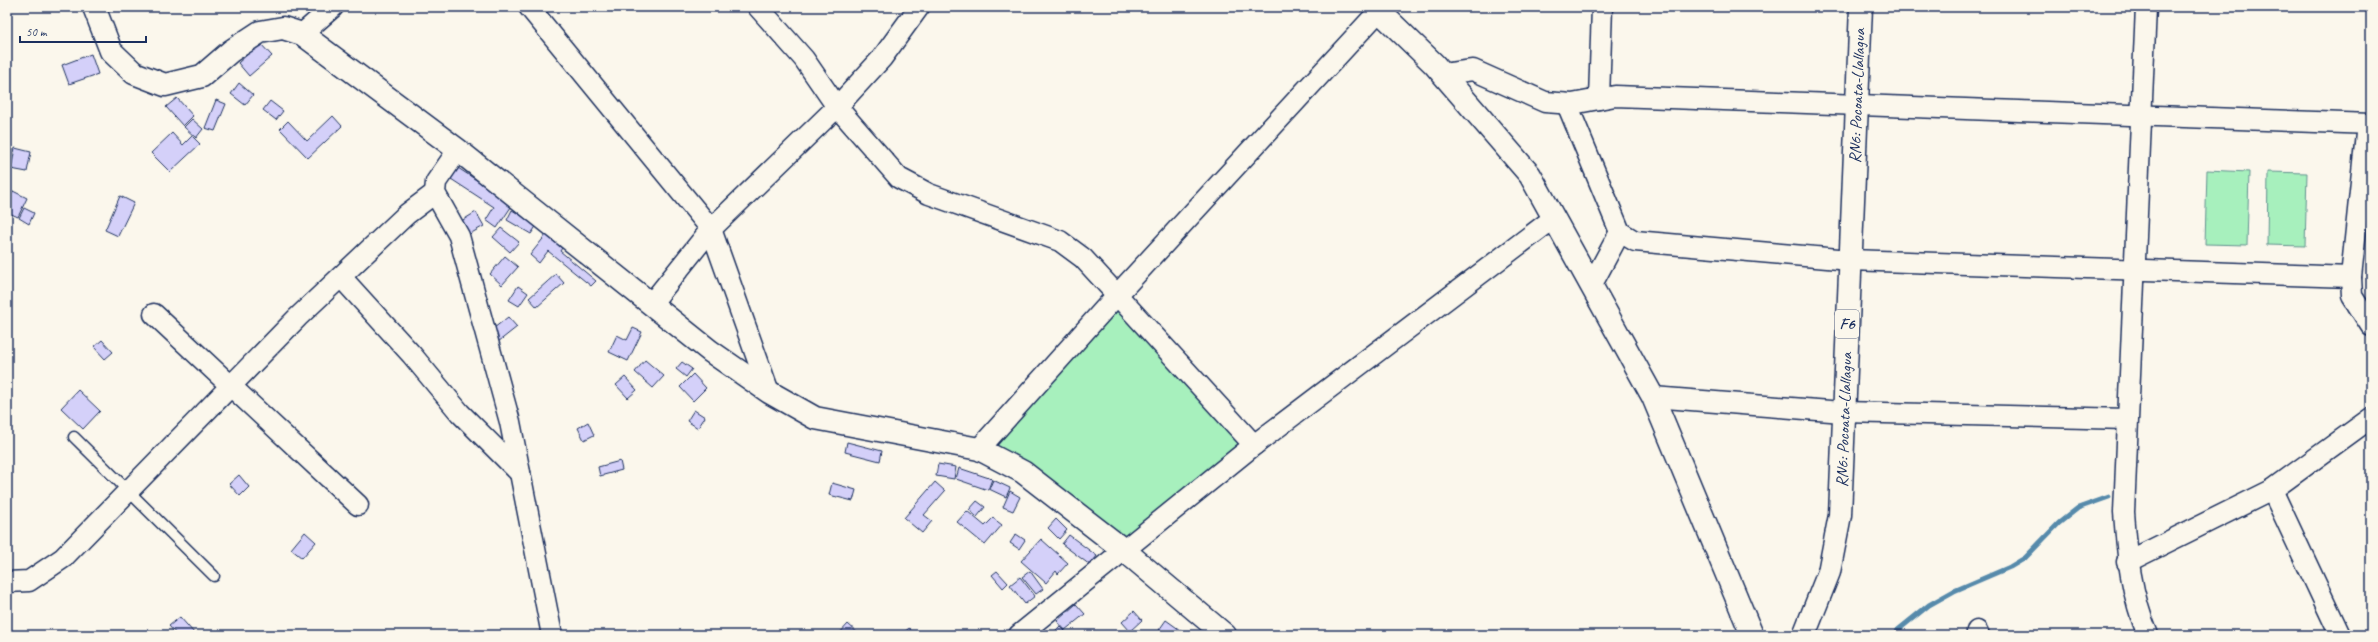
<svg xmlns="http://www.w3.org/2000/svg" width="2378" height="642" font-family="Caveat,sans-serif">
<rect width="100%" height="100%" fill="#fbf7ec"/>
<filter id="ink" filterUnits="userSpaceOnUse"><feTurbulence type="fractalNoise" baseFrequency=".025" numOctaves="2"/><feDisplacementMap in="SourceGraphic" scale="8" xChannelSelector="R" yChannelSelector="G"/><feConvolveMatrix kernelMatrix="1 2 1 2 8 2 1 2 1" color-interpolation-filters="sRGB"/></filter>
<g filter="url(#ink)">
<!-- green -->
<g fill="#a7f0bd" stroke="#61908e">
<path d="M2207 170 2249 172 2247 245 2205 244Z"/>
<path d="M2268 172 2307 173 2305 246 2267 245Z"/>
<path d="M1117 295 1254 445 1125 551 979 449Z"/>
</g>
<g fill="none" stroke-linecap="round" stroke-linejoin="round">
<!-- stream -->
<g stroke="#568aab" stroke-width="5">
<path d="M2368 301 2371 298"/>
<path d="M1896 635 1898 630 1929 605 1954 591 2010 567 2025 558 2059 523 2078 508 2109 497"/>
</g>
</g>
<!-- building -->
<g fill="#d4d0f9" stroke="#1b2f5e">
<path d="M260 43 272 56 249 76 238 63Z"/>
<path d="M91 54 98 74 69 84 62 65Z"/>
<path d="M239 83 253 95 245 105 231 94Z"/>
<path d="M177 98 193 116 183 126 166 107Z"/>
<path d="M216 100 226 104 215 131 205 128Z"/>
<path d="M270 101 283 111 276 120 263 110Z"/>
<path d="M333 116 342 126 308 158 280 129 288 121 307 141Z"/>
<path d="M192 119 203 129 196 138 184 127Z"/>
<path d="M172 133 183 145 192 136 200 144 170 172 151 153Z"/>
<path d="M15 148 31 152 27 172 11 169Z"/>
<path d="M458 168 513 204 497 228 486 220 494 207 451 179Z"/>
<path d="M13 191 27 198 18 217 7 212V204Z"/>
<path d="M120 196 134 203 118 236 105 230Z"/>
<path d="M24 208 34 213 29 224 19 218Z"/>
<path d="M512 210 537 225 531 234 507 220Z"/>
<path d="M476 212 484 226 466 236 458 223Z"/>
<path d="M501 228 519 242 510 252 493 237Z"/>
<path d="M546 235 562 248 560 251 596 281 591 286 548 251 539 263 530 255Z"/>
<path d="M505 256 518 267 502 285 490 274Z"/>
<path d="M556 274 564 283 537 307 529 298Z"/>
<path d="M518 286 528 293 519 306 509 300Z"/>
<path d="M508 317 517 327 498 342 489 332Z"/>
<path d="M633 328 642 332 628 361 609 352 617 335 627 340Z"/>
<path d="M102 340 113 352 105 359 94 347Z"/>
<path d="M645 360 664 376 653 388 635 372Z"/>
<path d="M682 362 692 369 686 377 676 369Z"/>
<path d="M693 374 706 388 693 401 680 387Z"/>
<path d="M625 377 637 390 628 398 616 385Z"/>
<path d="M78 390 100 411 83 429 61 408Z"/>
<path d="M694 410 705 417 698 428 687 421Z"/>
<path d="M588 422 594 435 584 440 578 428Z"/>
<path d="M847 442 882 451 880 461 845 452Z"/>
<path d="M620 461 622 470 600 476 598 467Z"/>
<path d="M938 464 956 467 954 479 936 476Z"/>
<path d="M959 468 992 479 988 490 956 479Z"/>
<path d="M239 475 249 487 240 496 229 484Z"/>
<path d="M993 480 1010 488 1006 497 989 489Z"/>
<path d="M935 482 945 491 924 515 932 521 922 533 904 518Z"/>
<path d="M832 483 856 490 853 501 829 495Z"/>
<path d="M1010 491 1020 497 1013 511 1003 507Z"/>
<path d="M977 501 985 507 977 517 969 510Z"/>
<path d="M967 511 985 526 993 518 1002 525 985 545 957 522Z"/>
<path d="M1056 519 1067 530 1059 539 1048 528Z"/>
<path d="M305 532 316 542 302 558 291 549Z"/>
<path d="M1016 534 1025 540 1019 549 1010 543Z"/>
<path d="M1069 535 1097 556 1090 565 1062 544Z"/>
<path d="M1041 539 1068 563 1058 574 1056 571 1046 583 1021 561Z"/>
<path d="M997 571 1008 583 1003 588 992 575Z"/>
<path d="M1030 571 1043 589 1036 594 1022 577Z"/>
<path d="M1020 577 1035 596 1025 604 1010 585Z"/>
<path d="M1076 604 1085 614 1065 630 1057 621Z"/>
<path d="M1134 611 1142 620 1130 631 1122 622Z"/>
<path d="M180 617 194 633 192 635H177L169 626Z"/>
<path d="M1166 620 1187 635H1166L1159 630Z"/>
<path d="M848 624 859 634 838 635Z"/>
<path d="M1060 626 1067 633 1051 635Z"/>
<path d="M909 628 915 635H901Z"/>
</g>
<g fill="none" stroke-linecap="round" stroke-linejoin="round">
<!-- lane casing -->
<g stroke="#1b2f5e" stroke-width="13">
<path id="lane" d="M74 437 214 576"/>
</g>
<!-- street casing -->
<g stroke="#1b2f5e" stroke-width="23">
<g id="street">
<path d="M529 7 711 229 769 392"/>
<path d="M758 7 804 59 837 107 899 178 929 194 1060 241 1083 258 1117 295 1254 445"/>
<path d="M2146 7 2124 512C2127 554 2131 595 2148 635"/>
<path d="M302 34 333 7"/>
<path d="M1443 74 1473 70 1545 102 1572 104 1615 96 2371 124"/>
<path d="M1599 99 1602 7"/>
<path d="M1567 104 1620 232 1635 241 1850 260 2351 277"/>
<path d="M2367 124 2351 277 2352 296 2371 326"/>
<path d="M458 150 436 182 435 193 459 236 510 422 552 635"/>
<path d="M341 277 412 355 460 413 520 473"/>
<path d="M1591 286 1620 232"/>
<path d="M651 304 711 229 837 107 882 58 919 7"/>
<path d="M154 314 358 505"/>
<path d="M1653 397 1843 412 2127 419"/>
<path d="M979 449 1117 295 1379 11"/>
<path d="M2272 490 2340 635"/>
<path d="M2127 562 2272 490 2371 418"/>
<path d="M7 582 29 581 63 558 298 317 407 214 435 193"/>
<path d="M1977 631 1979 635"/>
<path d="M1019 635 1254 445 1554 218"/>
</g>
</g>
<!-- secondary casing -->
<g stroke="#1b2f5e" stroke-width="25">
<g id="secondary">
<path d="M94 7 111 51 134 73 165 85 202 76 231 51 260 32 283 28 302 34 458 150 710 351 769 392 815 418 979 449 1023 472 1125 551 1225 635"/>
<path d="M1375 7 1434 64 1530 175 1653 397 1752 635"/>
</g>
</g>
<!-- highway casing -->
<g stroke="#1b2f5e" stroke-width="25">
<path id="highway" d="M1804 635 1829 572 1840 515 1861 7"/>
</g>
<!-- lane -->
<use href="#lane" stroke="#fbf7ec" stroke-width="10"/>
<!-- street -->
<use href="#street" stroke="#fbf7ec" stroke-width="20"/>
<!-- secondary -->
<use href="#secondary" stroke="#fbf7ec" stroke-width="22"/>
<!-- highway -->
<use href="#highway" stroke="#fbf7ec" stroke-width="22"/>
</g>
</g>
<g text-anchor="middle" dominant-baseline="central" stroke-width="3" stroke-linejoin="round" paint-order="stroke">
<!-- shield labels -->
<rect fill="#fbf7ec" stroke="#5e6b89" stroke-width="1" x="1835" y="310" width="24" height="28" rx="3"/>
<g font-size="16" font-weight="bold" fill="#1b2f5e">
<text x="1847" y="324">F6</text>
</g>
<!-- street labels -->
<g font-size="17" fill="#1b2f5e" stroke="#fbf7ec">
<text transform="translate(1857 96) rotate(-88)">RN6: Pocoata-Llallagua</text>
<text transform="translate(1844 420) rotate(-88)">RN6: Pocoata-Llallagua</text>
</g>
</g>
<!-- margin -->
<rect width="2378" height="642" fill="none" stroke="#fbf7ec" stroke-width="24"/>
<rect x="12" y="12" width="2354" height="618" fill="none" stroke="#1b2f5e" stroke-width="1.5" filter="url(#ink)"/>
<!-- scale -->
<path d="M20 36v6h126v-6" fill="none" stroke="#1b2f5e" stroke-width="2"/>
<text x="26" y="36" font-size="12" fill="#1b2f5e" stroke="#fbf7ec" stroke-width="3" paint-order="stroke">50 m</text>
</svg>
